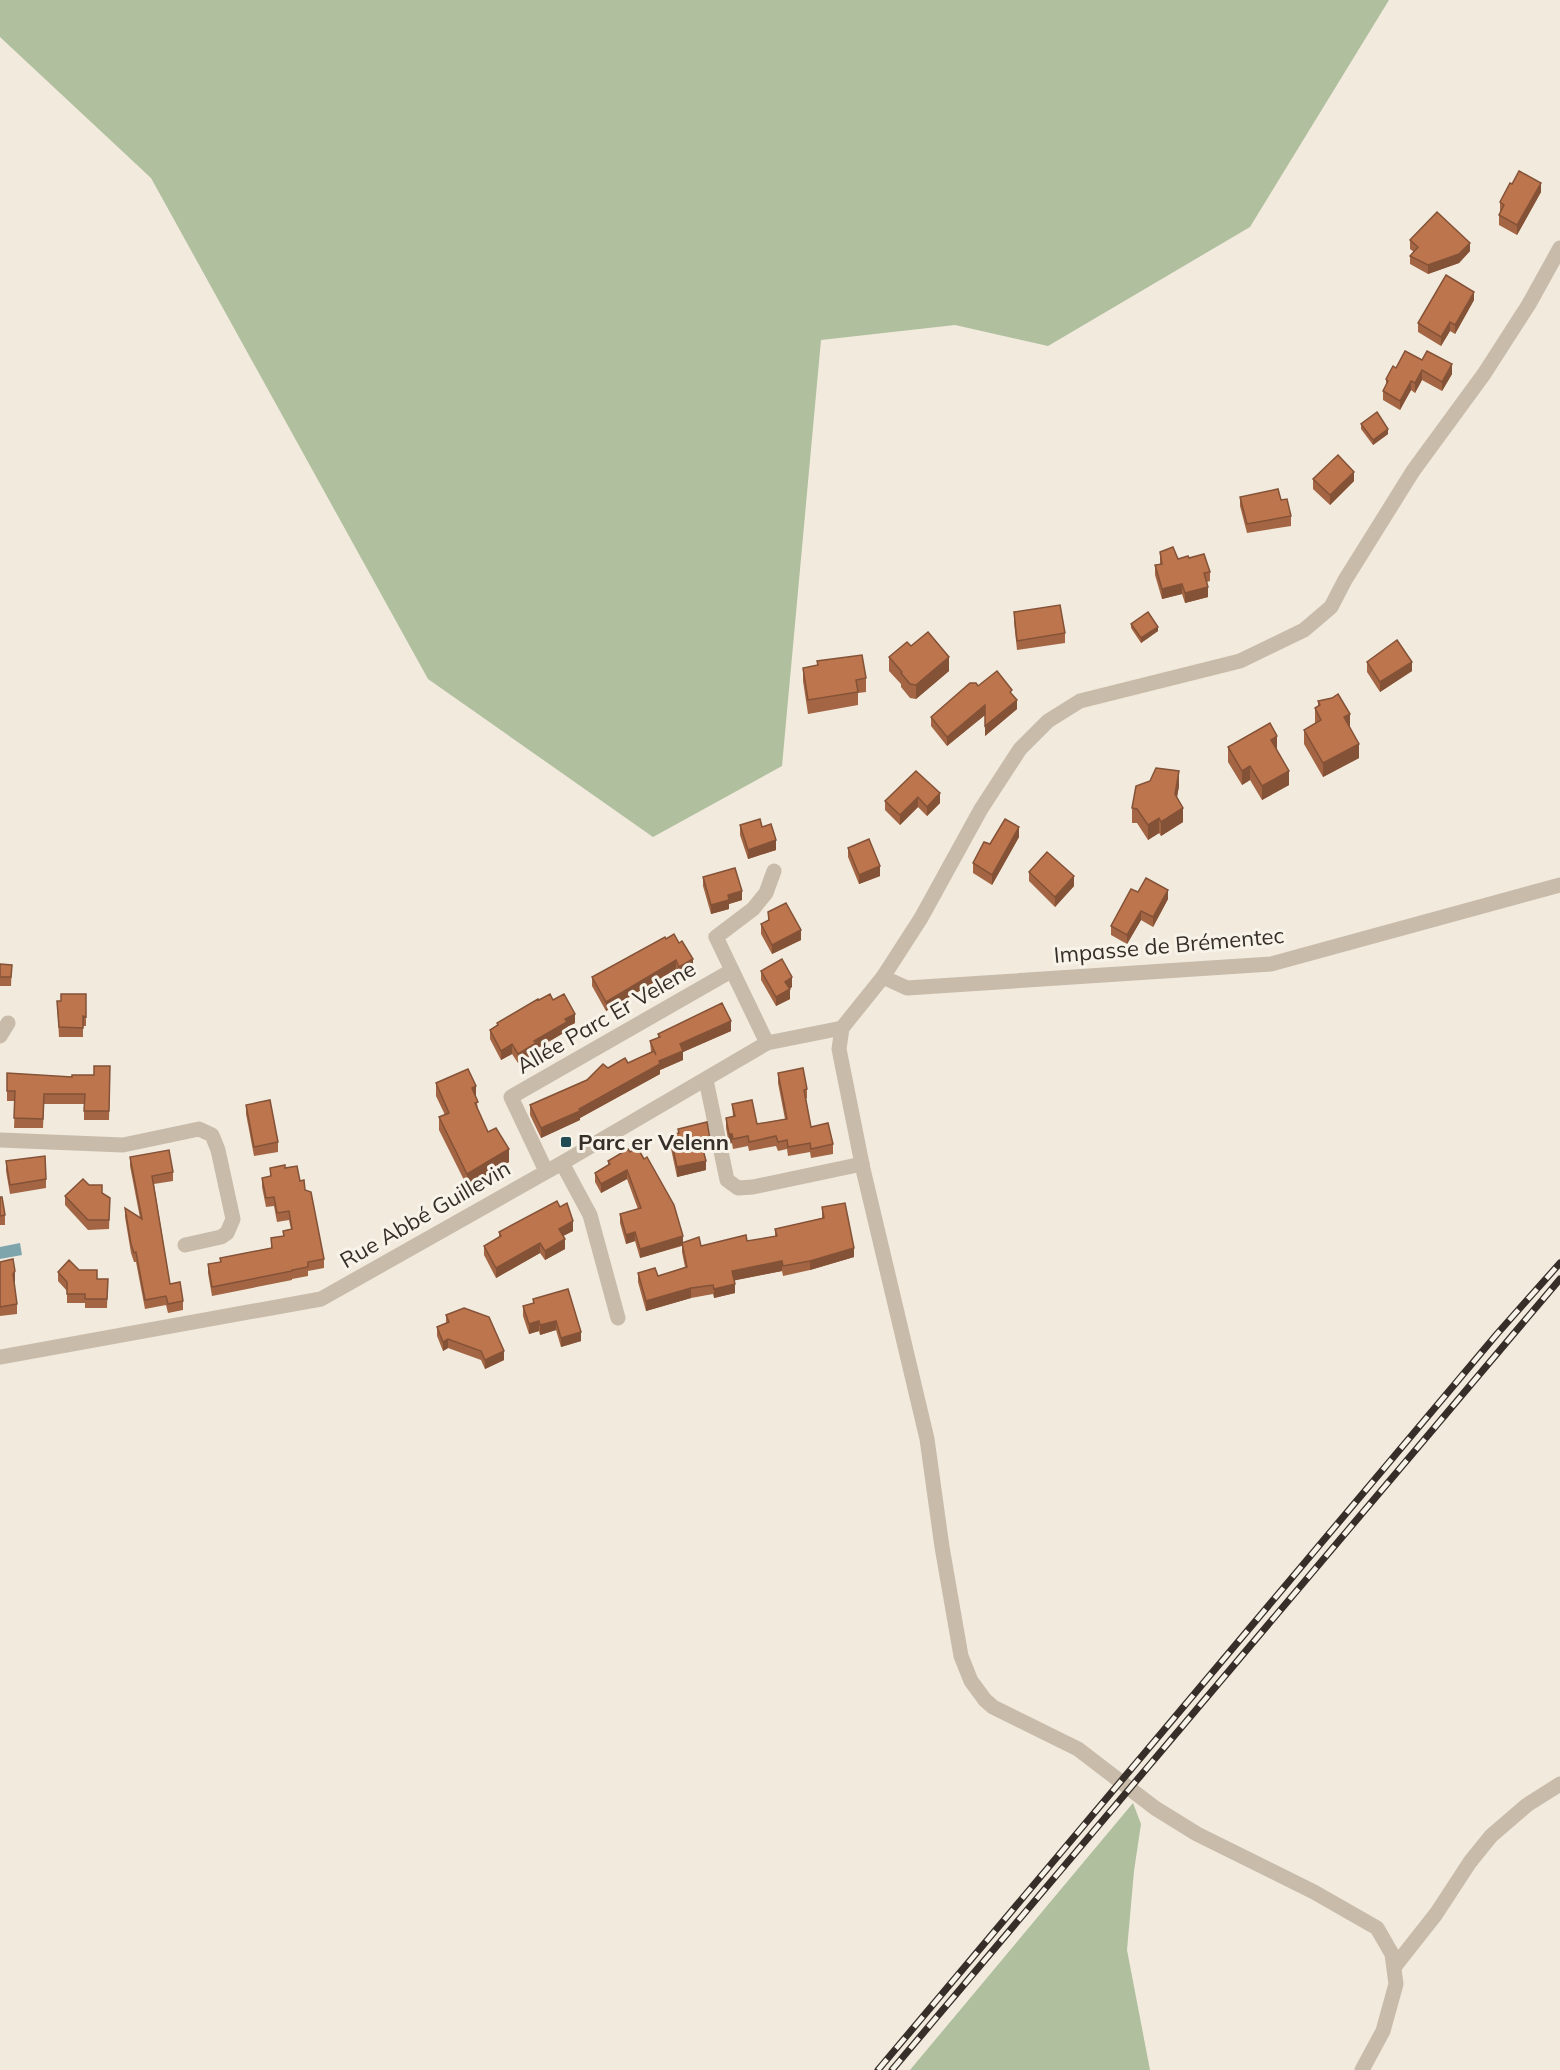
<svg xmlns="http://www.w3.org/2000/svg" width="1560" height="2070" font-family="Mulish,sans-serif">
<rect width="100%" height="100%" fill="#f1eadd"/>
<!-- green -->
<g fill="#b0bf9e">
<path d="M0 0H1389L1250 227 1048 346 955 325 821 340 782 766 653 837 428 679 151 178 0 37Z"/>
<path d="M1133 1803 1141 1824 1134 1871 1127 1950 1150 2070H910Z"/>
</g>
<!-- water -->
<path fill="#7ea5ac" d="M20 1243 22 1255 0 1259V1247Z"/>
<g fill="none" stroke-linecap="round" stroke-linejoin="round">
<!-- minor -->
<g stroke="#c8bbaa" stroke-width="15">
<path d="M883 977 907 988 1271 964 1560 885"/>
<path d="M0 1036 8 1023"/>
<path d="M767 1043 716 937 753 909 766 893 774 871"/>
<path d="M706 1080 727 1180 738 1188 753 1187 862 1164"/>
<path d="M0 1140 123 1145 199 1129 212 1135 218 1150 233 1219 227 1233 221 1237 185 1245"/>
<path d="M562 1163 590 1215 618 1318"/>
<path d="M546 1171 511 1097 731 971"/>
<path d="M0 1357 321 1299 562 1163 767 1043 842 1028"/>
<path d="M1395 1966 1436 1914 1470 1862 1491 1836 1527 1805 1560 1784"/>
<path d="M1362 2070 1383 2031 1396 1984 1392 1954 1377 1928 1314 1892 1197 1834 1155 1808 1078 1749 993 1707 985 1700 971 1681 961 1656 942 1547 927 1439 863 1169 839 1049 842 1028 883 977 921 918 981 809 1020 749 1048 721 1080 701 1240 661 1304 630 1331 607 1345 580 1413 471 1484 374 1529 304 1560 248"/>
</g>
<!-- rail casing -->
<g stroke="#362e29" stroke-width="7">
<g id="rail">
<path d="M878 2070 1497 1334 1560 1263"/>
<path d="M892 2070 1560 1279"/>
</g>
</g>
<!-- rail -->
<use href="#rail" stroke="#f8f3e9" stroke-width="4.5" stroke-dasharray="14" stroke-linecap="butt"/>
</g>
<!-- wall -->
<g fill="#a36543">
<path d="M1541 192 1517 235 1499 225V215L1500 212V202Z"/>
<path d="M1410 240 1470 251 1459 263 1428 274 1410 264V256L1414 252 1410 249Z"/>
<path d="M1474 300 1455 334 1450 331 1441 346 1418 332V323Z"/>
<path d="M1422 360 1452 374 1442 391 1422 380 1415 393 1411 390 1400 410 1383 400V391L1386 386V379L1396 368Z"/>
<path d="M1361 424 1388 434 1373 445 1361 429Z"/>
<path d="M1313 479 1354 481 1330 505 1313 489Z"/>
<path d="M1240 497 1281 500 1291 516V526L1247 533 1240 506Z"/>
<path d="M1160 552 1178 559 1189 558 1210 572V581L1207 582 1208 597 1185 603 1182 594 1162 599 1155 575V565L1160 564Z"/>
<path d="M1014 612 1065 633V643L1017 650 1014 622Z"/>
<path d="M1131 624 1158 631 1141 643 1131 628Z"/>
<path d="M911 646 949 671 916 699 910 698 901 687V684L889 671V657Z"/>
<path d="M817 661 866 678V692L858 693V705L808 714 803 681V668L817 665Z"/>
<path d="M1367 662 1412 671 1380 692 1367 672Z"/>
<path d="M978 686 1012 694 1017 709 985 736V715L947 746 931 726V717Z"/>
<path d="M1318 701 1350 728 1359 758 1323 777 1304 744V730L1315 723V708L1318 706Z"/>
<path d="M1228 747 1277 750 1289 785 1262 800 1250 780 1242 785 1228 762Z"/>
<path d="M916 771 940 803 927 816 918 807 900 825 885 810V801Z"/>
<path d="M1179 786 1177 797 1183 822 1161 836 1159 833 1148 840 1137 823H1132V808Z"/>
<path d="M740 825 762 827 776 850 748 859 740 835Z"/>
<path d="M1019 837 992 885 973 873V863L990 844Z"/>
<path d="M848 848 880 876 859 884 848 857Z"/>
<path d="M1029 872 1074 886 1055 907 1029 881Z"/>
<path d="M703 877 742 900 729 904V909L711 914 703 886Z"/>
<path d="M1138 892 1168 899 1153 927 1141 920 1127 944 1111 935V926Z"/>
<path d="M768 912 801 940 772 954 761 934V924L768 920Z"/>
<path d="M666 939 693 968 679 976 676 969 606 1011 592 986V977Z"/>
<path d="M0 964 12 965 11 986H0Z"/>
<path d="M761 971 792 987 789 989 790 999 776 1006 761 980Z"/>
<path d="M86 994V1026H83V1037H59L57 1001H61Z"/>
<path d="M539 1000H553L575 1023 567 1027V1031L536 1049V1053L518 1063 512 1054 501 1060 490 1039V1030L497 1025V1023Z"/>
<path d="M731 1031 683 1052V1060L660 1070V1074L580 1118V1120L541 1138 530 1115V1105L587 1080 608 1068 628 1063 651 1052 650 1041 658 1038V1034Z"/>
<path d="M110 1066 109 1120H84V1104H44L43 1128H14L15 1101H7V1073L72 1077 94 1075Z"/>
<path d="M778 1073 807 1089V1098L806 1099 811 1127 833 1144V1154L811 1158 810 1152 788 1156 787 1149 778 1151 776 1146 749 1151 748 1146 733 1149 732 1143 729 1144 726 1128V1118L733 1117 732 1104 757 1124 785 1119 778 1083Z"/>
<path d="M436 1083 476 1097 478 1109 488 1132 509 1162 467 1186 439 1130V1117L445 1115 436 1096Z"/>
<path d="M246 1105 278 1142V1152L254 1156 246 1114Z"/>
<path d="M678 1129 710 1149 703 1151 706 1170 677 1177 670 1144V1135L678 1133Z"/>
<path d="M628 1149 683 1243 701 1246 747 1241 775 1236V1229L822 1218V1207L854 1257 810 1270 783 1276 782 1271 735 1280V1293L714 1298 713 1294 691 1298 646 1311 638 1282V1273L658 1276 685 1267 682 1252V1246L640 1258 635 1241 626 1244 620 1223V1214L638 1209 627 1179 601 1193 595 1182V1173L608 1165V1161Z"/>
<path d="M130 1157 173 1172V1181L154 1184 170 1284 183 1301V1310L168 1313 166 1305 145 1309 136 1262H134L131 1253 125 1217V1208L140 1218 130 1166Z"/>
<path d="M6 1161 46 1179V1188L10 1194 6 1171Z"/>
<path d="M270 1168H285L300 1181 305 1190 324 1259V1268L308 1271V1276L292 1279V1280L212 1296 208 1273V1264L220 1262V1258L271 1248V1238L283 1236V1231L291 1229 289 1220 277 1222 274 1206 266 1207 262 1187V1178L270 1177Z"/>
<path d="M89 1185 110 1198 109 1229 88 1230 65 1205V1196Z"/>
<path d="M0 1197 5 1215V1225H0Z"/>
<path d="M573 1231 563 1236 565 1249 545 1260 540 1253 496 1278 484 1255V1246L499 1237V1232Z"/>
<path d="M0 1262 15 1281 14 1282 17 1304V1314L0 1316Z"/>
<path d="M79 1270 97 1279H108L107 1308H85V1303H67V1291L58 1281V1272Z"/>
<path d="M533 1299 581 1341 561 1347 556 1330 540 1335 539 1331 529 1334 523 1316V1306L533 1303Z"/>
<path d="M446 1315 504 1360 485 1369 481 1360 448 1348 443 1351 437 1336V1327L446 1323Z"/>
</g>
<!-- shaded-wall -->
<g fill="#845237">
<path d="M1541 183V192L1517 235V225Z"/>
<path d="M1470 243V251L1459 263 1428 274V265Z"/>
<path d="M1474 292V300L1455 334V325Z"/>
<path d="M1450 322V331L1441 346V337Z"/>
<path d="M1452 364V374L1442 391V382Z"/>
<path d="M1422 370V380L1415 393V383Z"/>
<path d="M1411 381V390L1400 410V401Z"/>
<path d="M1388 429V434L1373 445V440Z"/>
<path d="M1354 472V481L1330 505V495Z"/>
<path d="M1182 584V594L1162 599V589Z"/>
<path d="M1208 587V597L1185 603V593Z"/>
<path d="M1158 627V631L1141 643V638Z"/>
<path d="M949 657V671L916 699V685Z"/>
<path d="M1412 662V671L1380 692V682Z"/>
<path d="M1017 700V709L985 736V726Z"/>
<path d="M985 705V715L947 746V737Z"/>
<path d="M1350 714V728L1344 717Z"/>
<path d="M1277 736V750L1271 740Z"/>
<path d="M1359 744V758L1323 777V763Z"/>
<path d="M1250 766V780L1242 785V771Z"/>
<path d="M1179 771V786L1175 808V794Z"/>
<path d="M1289 771V785L1262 800V786Z"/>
<path d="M940 793V803L927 816V807Z"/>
<path d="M918 797V807L900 825V815Z"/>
<path d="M1183 808V822L1161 836V822Z"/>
<path d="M1159 818V833L1148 840V825Z"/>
<path d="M1019 827V837L992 885V875Z"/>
<path d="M776 840V850L748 859V850Z"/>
<path d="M880 866V876L859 884V875Z"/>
<path d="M1074 876V886L1055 907V897Z"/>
<path d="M1168 890V899L1153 927V917Z"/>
<path d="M742 891V900L729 904V909L711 914V905L728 895Z"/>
<path d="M1141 911V920L1127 944V935Z"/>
<path d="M801 930V940L772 954V945Z"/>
<path d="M693 959V968L679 976V967Z"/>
<path d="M676 960V969L606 1011V1002Z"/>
<path d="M792 977V987L785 991V982Z"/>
<path d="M790 989V999L776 1006V997Z"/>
<path d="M575 1014V1023L567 1027V1031L536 1049V1053L518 1063V1054L534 1041 565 1019Z"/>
<path d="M731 1021V1031L683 1052V1060L660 1070V1074L580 1118V1120L541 1138V1128L579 1109 659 1061 680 1044Z"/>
<path d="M512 1044V1054L501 1060V1051Z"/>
<path d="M476 1086V1098L472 1088Z"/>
<path d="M729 1134H732V1143L729 1144Z"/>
<path d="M710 1139V1149L701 1151V1142Z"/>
<path d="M509 1149V1162L467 1186V1174Z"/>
<path d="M706 1161V1170L677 1177V1167Z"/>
<path d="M627 1170V1179L601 1193V1184Z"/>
<path d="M573 1221V1231L559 1238V1229Z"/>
<path d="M635 1232V1241L626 1244V1235Z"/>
<path d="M683 1236V1245L640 1258V1249Z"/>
<path d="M565 1239V1249L545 1260V1251Z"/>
<path d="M540 1243V1253L496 1278V1268Z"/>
<path d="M854 1248V1257L810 1270V1261Z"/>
<path d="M782 1261V1271L732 1281V1271Z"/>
<path d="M15 1271V1281L13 1284V1274Z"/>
<path d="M735 1284V1293L714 1298V1289Z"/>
<path d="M691 1288V1298L646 1311V1301Z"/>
<path d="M539 1321V1331L529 1334V1324Z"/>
<path d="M556 1321V1330L540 1335V1325Z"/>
<path d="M581 1332V1341L561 1347V1338Z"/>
<path d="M448 1339V1348L443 1351V1342Z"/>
<path d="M504 1351V1360L485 1369V1360Z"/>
</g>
<!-- building -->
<g fill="#bd754e" stroke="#845237" stroke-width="1.5">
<path d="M1519 171 1541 183 1517 225 1499 215 1504 205 1500 202 1510 183 1512 184Z"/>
<path d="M1437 212 1470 243 1459 254 1428 265 1410 256 1418 247 1410 240Z"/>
<path d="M1446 275 1474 292 1455 325 1450 322 1441 337 1418 323Z"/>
<path d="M1405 351 1422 360 1427 351 1452 364 1442 382 1422 370 1415 383 1411 381 1400 401 1383 391 1388 381 1386 379 1393 366 1396 368Z"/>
<path d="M1377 412 1388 429 1373 440 1361 424Z"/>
<path d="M1338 455 1354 472 1330 495 1313 479Z"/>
<path d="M1278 489 1281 500 1287 499 1291 516 1247 524 1240 497Z"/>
<path d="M1173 547 1178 559 1188 556 1189 558 1204 554 1210 572 1204 573 1208 587 1185 593 1182 584 1162 589 1155 565 1162 564 1160 552Z"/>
<path d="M1060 605 1065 633 1017 641 1014 612Z"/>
<path d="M1148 612 1158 627 1141 638 1131 624Z"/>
<path d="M928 632 949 657 916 685 910 684 901 673 902 672 889 657 907 642 911 646Z"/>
<path d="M1397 640 1412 662 1380 682 1367 662Z"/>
<path d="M862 655 866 678 856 680 858 692 808 700 803 668 818 665 817 661Z"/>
<path d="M997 671 1012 690 1010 692 1017 700 985 726V705L947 737 931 717 970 683H976L978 686Z"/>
<path d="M1338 694 1350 714 1344 717 1359 744 1323 763 1304 730 1321 720 1315 708 1320 705 1318 701 1332 698Z"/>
<path d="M1270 723 1277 736 1271 740 1289 771 1262 786 1250 766 1242 771 1228 747Z"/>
<path d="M1156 768 1179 771 1175 794 1183 808 1161 822 1159 818 1148 825 1137 809 1132 808 1136 786 1150 781Z"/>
<path d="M916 771 940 793 927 807 918 797 900 815 885 801Z"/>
<path d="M760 819 762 827 771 824 776 840 748 850 740 825Z"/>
<path d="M1005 819 1019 827 992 875 973 863 984 842 990 844Z"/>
<path d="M869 839 880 866 859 875 848 848Z"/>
<path d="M1047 852 1074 876 1055 897 1029 872Z"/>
<path d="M735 868 742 891 728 895 729 900 711 905 703 877Z"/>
<path d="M1146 878 1168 890 1153 917 1141 911 1127 935 1111 926 1131 889 1138 892Z"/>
<path d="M786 903 801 930 772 945 761 924 769 920 768 912Z"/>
<path d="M674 934 679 943 682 941 693 959 679 967 676 960 606 1002 592 977 665 937 666 939Z"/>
<path d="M782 959 792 977 785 982 790 989 776 997 761 971Z"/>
<path d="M0 964 12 965 11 977H0Z"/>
<path d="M61 994H86V1017L83 1016V1028L59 1027 57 1001H61Z"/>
<path d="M550 994 553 1000 564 994 575 1014 565 1019 567 1022 534 1041 536 1043 518 1054 512 1044 501 1051 490 1030 498 1025 497 1023 538 999 539 1000Z"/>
<path d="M722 1003 731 1021 680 1044 683 1051 659 1061 660 1064 579 1109 580 1111 541 1128 530 1105 587 1080 603 1064 608 1068 625 1058 628 1063 654 1051 656 1055 650 1041 660 1037 658 1034Z"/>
<path d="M94 1066H110L109 1111H84L85 1094H44L43 1119 14 1118 15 1091H7V1073L72 1077V1075H94Z"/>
<path d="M803 1068 807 1089 804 1090 811 1127 828 1123 833 1144 811 1149 810 1143 788 1147 787 1140 778 1142 776 1136 749 1142 748 1136 733 1139 732 1134H729L726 1118 735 1116 732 1104 752 1100 757 1124 787 1119 778 1073Z"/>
<path d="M468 1069 476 1086 472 1088 478 1102 475 1103 488 1132 496 1128 509 1149 467 1174 439 1117 449 1113 436 1083Z"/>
<path d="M270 1100 278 1142 254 1147 246 1105Z"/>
<path d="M707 1122 710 1139 701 1142 706 1161 677 1167 670 1135 679 1133 678 1129Z"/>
<path d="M637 1147 644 1159 647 1157 674 1205 683 1236 640 1249 635 1232 626 1235 620 1214 641 1208 627 1170 601 1184 595 1173 610 1164 608 1161 628 1149 630 1152Z"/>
<path d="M169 1150 173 1172 152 1176 170 1284 180 1282 183 1301 168 1304 166 1296 145 1300 136 1252 134 1253 131 1244 125 1208 142 1219 130 1157Z"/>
<path d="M45 1156 46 1179 10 1185 6 1161Z"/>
<path d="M285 1165V1168L297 1166 300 1181 304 1180 305 1190 311 1192 324 1259 308 1262V1267L292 1270V1271L212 1287 208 1264 221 1262 220 1258 272 1248 271 1238 284 1236 283 1231 292 1229 289 1211 277 1213 274 1197 266 1198 262 1178 271 1176 270 1168Z"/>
<path d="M83 1179 89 1185H102V1193L110 1198 109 1220H88L65 1196Z"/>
<path d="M0 1197H2L5 1215 0 1216Z"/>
<path d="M557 1201 560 1207 567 1203 573 1221 559 1229 565 1239 545 1251 540 1243 496 1268 484 1246 501 1236 499 1232Z"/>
<path d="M845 1203 854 1248 810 1261 783 1266 782 1261 732 1271 735 1284 714 1289 713 1285 691 1288 646 1301 638 1273 655 1268 658 1276 687 1267 682 1243 699 1237 701 1246 746 1235 747 1241 777 1236 775 1229 824 1218 822 1207Z"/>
<path d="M13 1259 15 1271 13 1274 17 1304 0 1307V1262Z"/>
<path d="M69 1260 79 1270H97V1279H108L107 1299H85V1294H67V1282L58 1272Z"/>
<path d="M568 1289 581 1332 561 1338 556 1321 540 1325 539 1321 529 1324 523 1306 534 1303 533 1299Z"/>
<path d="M464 1308 489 1317 504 1351 485 1360 481 1351 448 1339 443 1342 437 1327 449 1322 446 1315Z"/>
</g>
<!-- markers -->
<rect fill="#214c54" stroke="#f8f3e9" stroke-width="2" x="560" y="1136" width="12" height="12" rx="3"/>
<g text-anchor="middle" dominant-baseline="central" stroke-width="6" stroke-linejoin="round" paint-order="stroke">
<!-- street labels -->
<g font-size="22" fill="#362e29" stroke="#f8f3e9">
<text transform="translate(1169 945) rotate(-5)">Impasse de Brémentec</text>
<text transform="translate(606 1017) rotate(-30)">Allée Parc Er Velene</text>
<text transform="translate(425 1214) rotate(-30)">Rue Abbé Guillevin</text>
</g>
<!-- poi labels -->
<g font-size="22" font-weight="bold" fill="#362e29" stroke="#f8f3e9" text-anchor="start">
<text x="578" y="1142">Parc er Velenn</text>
</g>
</g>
</svg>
